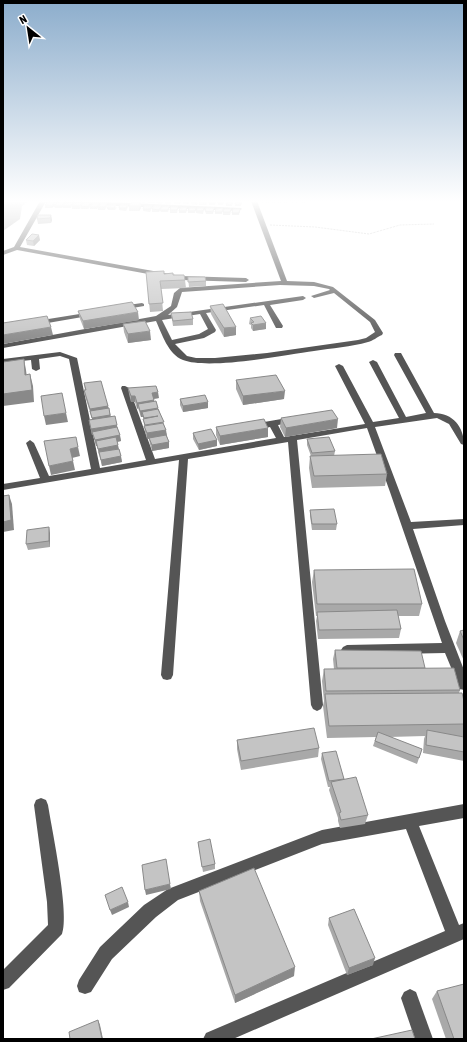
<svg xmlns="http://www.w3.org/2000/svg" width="467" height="1042" font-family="'Asap Condensed',sans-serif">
<rect width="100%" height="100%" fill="#fff"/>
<!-- water -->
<path fill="#a3a3a3" d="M3 201H28L22 206 20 219 3 231Z"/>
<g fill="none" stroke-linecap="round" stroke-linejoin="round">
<!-- path -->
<g stroke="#777" stroke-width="1" stroke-dasharray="0.5 1" stroke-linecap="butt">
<path d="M262 202 416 201"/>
<path d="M270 225 315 227 369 234 400 225 434 224"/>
</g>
<!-- minor -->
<g fill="#555" fill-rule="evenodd">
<path d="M40 201H85L241 208 242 209 239 211 45 203 20 247 181 276 246 278 249 280 246 282 181 280 17 250 3 255V251L14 247Z"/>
<path d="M251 201H257L287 281 314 282 333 287 375 320 383 333 382 335C377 337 373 341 368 342 351 347 332 348 314 351 285 355 209 370 183 360 168 354 162 334 156 321L3 348V344L156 316 171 306 174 293 180 288 281 281ZM280 285 314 286 329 289 330 290 311 296 314 298 334 293 370 322 375 332 366 338 358 340 267 353 215 358H196L187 356 175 344 204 338 215 332 216 330 206 313 264 305 276 328H282L283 326 270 305 303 300 306 298 303 296 168 315 177 307 182 292ZM200 314 208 329 199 334 172 340 162 320Z"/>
<path d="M142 303 144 304V306L121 310 118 308 121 306Z"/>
<path d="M92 312 95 314 94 315 36 325 32 323 36 321Z"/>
<path d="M60 352 77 358 100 468 146 460 121 388 122 386H125L129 388 155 459 276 438 270 427 253 430 249 427 253 424 293 417 296 418V422L278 425 284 437 365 424 335 366 339 364 343 366 373 422 399 418 369 362 373 360 377 362 406 417 426 413 394 355 395 353H401L434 413C453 413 464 427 464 445L461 444 449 424 437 418 375 427 411 522 464 519V525L413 529 445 621 464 670V690L460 689 445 653 347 655 343 653 341 650 343 647 347 645 442 643 390 492 367 428 297 440 323 705 321 709 317 711 313 709 311 705 288 442 188 459 173 675 171 679 167 680 163 679 161 675 179 460 3 490V484L40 478 26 443 30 440 34 443 49 476 91 469 69 359 60 356 39 359 40 369 36 371 32 369 31 360 3 363V359Z"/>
<path d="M41 798 46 800 48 805C52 830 70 915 62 934L9 988 3 990V970L48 925 47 902 34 805 36 800Z"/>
<path d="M464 804V818L419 826 459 925 464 923V939L233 1039H203L206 1033 445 931 406 829 322 844 178 900 156 917 112 959 91 992 85 994 79 992 77 986 79 980 100 947 144 905 168 889 322 830Z"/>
<path d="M410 989 416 992 433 1039H415L401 998 404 992Z"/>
</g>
</g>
<!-- wall -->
<g fill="#a9a9a9">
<rect x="122" y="201" width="6" height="1"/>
<path d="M130 201H137L136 202H130Z"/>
<path d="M138 201H146L145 203 139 202Z"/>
<path d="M148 201H155L154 203H148Z"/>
<path d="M156 201H163L162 204 156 203Z"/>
<path d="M165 201H172L171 204H165Z"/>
<path d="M174 201H181L180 204H174Z"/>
<path d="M190 201 189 204H183V202Z"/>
<path d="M191 201H198L197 205 191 204Z"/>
<path d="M224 201 223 205H218V203Z"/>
<path d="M242 201 241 206H235V204Z"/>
<path d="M64 202V204L73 203V205L82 203V205H99L107 204V206L105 210H98V208L97 209H90V207L88 209H81V207L80 209H72V206L71 208H63V207L62 208H55L54 206Z"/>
<path d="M199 202H207L206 205H199Z"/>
<path d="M215 202V205H209V203Z"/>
<path d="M141 203V208L139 211H129V206Z"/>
<path d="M233 203 232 206H226V204Z"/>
<path d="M45 205H55L52 208H45Z"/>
<path d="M152 206V208L150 212 143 211V209Z"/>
<path d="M161 206V209L159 212H152V209Z"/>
<path d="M117 207 115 210H108L107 208Z"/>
<path d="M128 207 126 211 119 210V208Z"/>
<path d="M178 207V209L177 213H170V210Z"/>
<path d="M187 207V210L186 213H179V211Z"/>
<path d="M214 208 213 214H206L205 211Z"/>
<path d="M223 208 222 214H215V212Z"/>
<path d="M169 209 168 212H161L160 210Z"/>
<path d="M240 209 239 215H232V213Z"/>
<path d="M196 210 195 213H188V211Z"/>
<path d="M204 210 203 214 196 213V211Z"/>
<path d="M231 211 230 215H223V212Z"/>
<path d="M51 215 52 220 51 223 38 224 37 219Z"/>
<path d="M26 240H40L34 246 27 245Z"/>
<path d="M146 272 173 275 185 280 186 288 161 289 163 311 150 312Z"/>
<path d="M188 277 206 281V286L189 287Z"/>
<path d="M210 306 236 335 224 337 211 314Z"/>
<path d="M78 311 139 320 84 329 80 319Z"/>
<path d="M171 313 193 319V325L173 326Z"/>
<path d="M250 318 266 323V329L253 331 251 328V325L249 324Z"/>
<path d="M123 324 151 340 128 343 124 332Z"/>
<path d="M236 380 284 399 243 405 236 389Z"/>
<path d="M84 383 108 406 111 416 118 429 121 441 117 442 122 462 102 466 97 446H96L93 435H92L90 426 89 420 92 419 85 396 84 390H85Z"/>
<path d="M128 388 159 398 154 399V402L159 410 164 425 167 436 169 442V448L152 451 150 444 149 439H147L145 432 143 417H141L138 408 137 409 135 402H131L129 394Z"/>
<path d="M180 399 208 408 183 412 180 405Z"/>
<path d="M281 418 337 428 285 437 280 427Z"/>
<path d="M216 427 268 437 220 445 216 435Z"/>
<path d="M193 433 217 440V446L199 450 193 439Z"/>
<path d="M307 439 335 451 334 456 387 474 385 486 312 488 309 468 310 456H311L307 445Z"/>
<path d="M310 510 337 524 336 530H312L310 516Z"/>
<path d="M50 533V547L28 550 26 544Z"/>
<path d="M314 570 422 604 419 616H398L401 629 399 638 318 639 316 621 317 616H316L312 582Z"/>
<path d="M464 630V661L456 643 460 631Z"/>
<path d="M335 650 425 668 460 690 459 693 464 701V736H457L464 737V761L423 753 424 739 425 736 389 737 422 749 417 764 373 746 376 737 327 738 323 706 324 701 322 681 324 669H334L333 659Z"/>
<path d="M237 740 319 748 318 757 241 770 237 749Z"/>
<path d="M322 753 344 779 368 815 365 824 340 828 338 821V818L329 790 330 787H328L321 759Z"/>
<path d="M198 842 215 864V869L203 872Z"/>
<path d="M199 891 294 976 235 1003 200 901Z"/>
<path d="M329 918 373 965 347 975 328 925Z"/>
<path d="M437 991 464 1039H446L432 999Z"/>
</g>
<!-- shaded-wall -->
<g fill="#898989">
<path d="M54 202 55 205 52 208V206Z"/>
<path d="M141 203V208L139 211V206Z"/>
<path d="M51 215 52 220 51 223 50 218Z"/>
<path d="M39 235 40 240 34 246 33 241Z"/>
<path d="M138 312 139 320 84 329 83 321Z"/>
<path d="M266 323V329L253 331V325Z"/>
<path d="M51 327 53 335 3 344V335Z"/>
<path d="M236 327V335L224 337V328Z"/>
<path d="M150 331 151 340 128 343V334Z"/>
<path d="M24 359 26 370 28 386 25 375Z"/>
<path d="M30 374 33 386 34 402 3 406V394Z"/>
<path d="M285 391 284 399 243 405V396Z"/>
<path d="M158 392 159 398 152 399V393Z"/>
<rect x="131" y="396" width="4" height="6"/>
<path d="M154 400 155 406 138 404V408L137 409V403Z"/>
<path d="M208 402V408L183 412V406Z"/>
<path d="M108 406 109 412 90 411V415V409Z"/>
<path d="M158 408 159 414 142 412 143 417H141L140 411Z"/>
<path d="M66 413 68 422 46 425 44 416Z"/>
<path d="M110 415 111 421 93 424 92 418Z"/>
<path d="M338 419 337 428 285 437 286 428Z"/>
<path d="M117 425 118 431 92 432 93 435H92L91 429Z"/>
<path d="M268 428V437L220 445V436Z"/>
<path d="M166 430 167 436 147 439V433Z"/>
<path d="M120 435 121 441 97 446 96 441 97 446H96L95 440Z"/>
<path d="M217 440V446L199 450 198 444Z"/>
<path d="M169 442V448L152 451V445Z"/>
<path d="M118 445 119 451 99 455 98 449Z"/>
<path d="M78 447 80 456 72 458 70 449Z"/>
<path d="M121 456 122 462 102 466 101 460Z"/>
<path d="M73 461 75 470 51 475 49 466Z"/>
<path d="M9 495 12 504 14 530 3 532V522Z"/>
<path d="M49 527 50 533V547L49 541Z"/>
<path d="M170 884 171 889 146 895 145 890Z"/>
<path d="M128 902 129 907 112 915 110 910Z"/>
<path d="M375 958 373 965 347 975 349 968Z"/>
<path d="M295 967 294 976 235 1003V995Z"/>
<path d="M98 1020 100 1025 103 1039H102Z"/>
</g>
<!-- building -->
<g fill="#c4c4c4" stroke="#898989">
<path d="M191 201H198L197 202H191Z"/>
<path d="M200 201H207L206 203 199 202Z"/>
<rect x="209" y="201" width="6" height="2"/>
<path d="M218 201H224L223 203H218Z"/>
<path d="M227 201H233L232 204H226Z"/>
<path d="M236 201H242L241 204H235Z"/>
<path d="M54 202 52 206 45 205 47 203Z"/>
<path d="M64 202 62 206H54L57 203Z"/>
<path d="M65 203H73L70 206H63Z"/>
<path d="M74 203H82L79 206H72Z"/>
<path d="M83 203H90L88 207 81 206Z"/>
<path d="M131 203H141L139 206H129Z"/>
<path d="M92 204H99L97 207H90Z"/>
<path d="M100 204H107L105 207H98Z"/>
<path d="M109 205H116L114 208H107Z"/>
<path d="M120 205H128L126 208H119Z"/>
<path d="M144 206H152L150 209H143Z"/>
<path d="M154 206H161L159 210 152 209Z"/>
<path d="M169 206 168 210H160L162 207Z"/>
<path d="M171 207H178L177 210H170Z"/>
<path d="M187 207 186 211H179L180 208Z"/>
<path d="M189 208H196L195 211H188Z"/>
<path d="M197 208H204L203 211H196Z"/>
<path d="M206 208H214L213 212 205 211Z"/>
<path d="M223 208 222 212H215L216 209Z"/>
<path d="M224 209H231L230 212H223Z"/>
<path d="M233 209H240L239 213H232Z"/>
<path d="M38 215H51L50 218 37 219Z"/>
<path d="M32 234 39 235 33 241 26 240Z"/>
<path d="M164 271V274L173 273V275H184L185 280 160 281 163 303 149 304 146 272Z"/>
<path d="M188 277H205L206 281 188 282Z"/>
<path d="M132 302 138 312 83 321 78 311Z"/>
<path d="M223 304 236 327 224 328 210 306Z"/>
<path d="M191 312 193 319 173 321 171 313Z"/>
<path d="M47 316 51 327 3 335V323Z"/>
<path d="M261 316 266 323 253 325 251 323 254 322 250 318Z"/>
<path d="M145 321 150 331 128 334 123 324Z"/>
<path d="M24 359 25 375 30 374 32 390 3 394V362Z"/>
<path d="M276 375 285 391 243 396 236 380Z"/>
<path d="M101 381 108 406 90 409 84 390H86L84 383Z"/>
<path d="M156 386 158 392 152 393 154 400 137 403 135 396H131L128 388Z"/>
<path d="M62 393 66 413 44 416 41 396Z"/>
<path d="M205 395 208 402 183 406 180 399Z"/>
<path d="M156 401 158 408 140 411 138 404Z"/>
<path d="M109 408 110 415 92 418 90 411Z"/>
<path d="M158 409 164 422 145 425 143 419 158 416 144 418 142 412Z"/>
<path d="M332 410 338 419 286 428 281 418Z"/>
<path d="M115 416 117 425 91 429 89 420Z"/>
<path d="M264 419 268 428 220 436 216 427Z"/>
<path d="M163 423 166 430 147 433 144 426Z"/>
<path d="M117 427 120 435 95 440 92 432Z"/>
<path d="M211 429 217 440 198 444 193 433Z"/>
<path d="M166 435 169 442 152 445 149 438Z"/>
<path d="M76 437 78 447 70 449 73 461 49 466 44 441Z"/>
<path d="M116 437 118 445 98 449 96 441Z"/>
<path d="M329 437 335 451 312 453 307 439Z"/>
<path d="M119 449 121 456 101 460 99 452Z"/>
<path d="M381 454 387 474 314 476 310 456Z"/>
<path d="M9 495 11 520 3 522V496Z"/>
<path d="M334 509 337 524H312L310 510Z"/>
<path d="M49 527V541L26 544 27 530Z"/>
<path d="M414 569 422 604H317L314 570Z"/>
<path d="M397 610 401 629 319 630 317 612Z"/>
<path d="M464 630V640L460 631Z"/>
<path d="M335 650 421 651 425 668H337Z"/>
<path d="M454 668 460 690 326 691 324 669Z"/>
<path d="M462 693 464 701V724L329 726 325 694Z"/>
<path d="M314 728 319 748 241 761 237 740Z"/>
<path d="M427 730 464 737V752L426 745Z"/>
<path d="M378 732 422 749 419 758 375 741Z"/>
<path d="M336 751 344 779 329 781 322 753Z"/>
<path d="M356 777 368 815 341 820 339 813 341 812 331 782Z"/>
<path d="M210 839 215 864 202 867 198 842Z"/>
<path d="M166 859 170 884 145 890 142 865Z"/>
<path d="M254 868 295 967 235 995 199 891Z"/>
<path d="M122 887 128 902 110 910 105 895Z"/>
<path d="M354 909 375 958 349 968 329 918Z"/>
<path d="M464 984V1039H454L437 991Z"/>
<path d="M98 1020 102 1039H70L69 1032Z"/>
<path d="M412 1030 415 1039H371Z"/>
</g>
<!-- sky -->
<linearGradient id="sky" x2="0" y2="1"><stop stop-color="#8cadcc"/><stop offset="0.58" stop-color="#fff"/><stop offset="1" stop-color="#fff" stop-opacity="0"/></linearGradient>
<rect width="467" height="347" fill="url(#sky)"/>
<!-- border -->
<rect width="467" height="1042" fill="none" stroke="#000000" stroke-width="8"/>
<!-- north arrow -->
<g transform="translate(28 28) rotate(330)" stroke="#ffffff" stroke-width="3" paint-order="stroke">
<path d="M0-3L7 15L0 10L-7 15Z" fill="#000000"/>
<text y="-6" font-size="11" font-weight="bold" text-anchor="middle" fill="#000000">N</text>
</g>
</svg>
